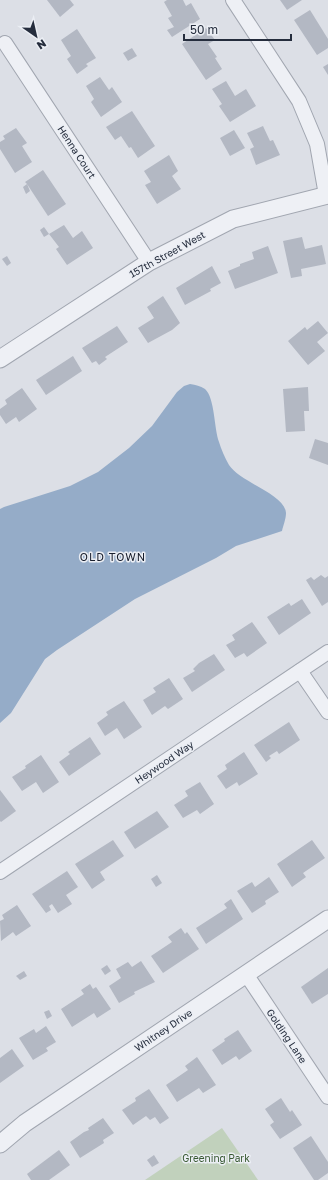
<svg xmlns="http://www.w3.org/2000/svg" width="328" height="1180" font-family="'Golos Text',sans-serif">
<rect width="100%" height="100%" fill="#dcdfe6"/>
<!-- green -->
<path fill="#c1d1bc" d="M222 1128 258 1180H145Z"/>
<!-- water -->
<path fill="#95acc8" d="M190 384C196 385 200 386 205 389 215 398 214 429 219 442 221 449 225 458 229 465 241 483 285 494 286 513 286 519 283 526 282 531L236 546 216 558 135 599 57 650 45 659 11 713 0 723V509L4 507 70 486 98 472 129 448 152 426 177 392 184 386Z"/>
<!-- building -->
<g fill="#b3b8c3">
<path d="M47 0H70L74 5 60 17Z"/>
<path d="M167 0H183L186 6 191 3 200 19 172 37 167 30 174 27 168 18 172 16 164 2Z"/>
<path d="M280 0H302L287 10Z"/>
<path d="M310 10 328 39V48L317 55 294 20Z"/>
<path d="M206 28 215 40 208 44 217 57 215 58 222 69 206 80 182 44Z"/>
<path d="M77 29 96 58 86 64 88 66 77 74 67 59 71 56 61 40Z"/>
<path d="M132 48 137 56 128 61 123 53Z"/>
<path d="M328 64V75L323 67Z"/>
<path d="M100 77 109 90 112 87 122 102 101 117 91 102 94 99 86 86Z"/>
<path d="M226 81 235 96 246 89 256 106 230 122 219 106 222 104 212 89Z"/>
<path d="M132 111 155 146 138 158 131 147 129 148 121 136 115 140 106 127Z"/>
<path d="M263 126 270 141 273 140 280 155 256 165 250 149 254 147 247 133Z"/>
<path d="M16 128 27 143 22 146 32 162 15 173 0 149V142L5 139 3 136Z"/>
<path d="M234 130 245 148 230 156 220 138Z"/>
<path d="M169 155 178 171 172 176 181 189 157 204 145 185 151 182 144 171Z"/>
<path d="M43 170 66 204 48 216 27 184 30 191 26 194 23 187 27 184 25 182Z"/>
<path d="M64 225 73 238 82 231 93 248 67 265 56 249 59 247 49 234Z"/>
<path d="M44 227 49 234 44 237 40 230Z"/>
<path d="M302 237 305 249 322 245 326 264 301 269 302 276 291 278 283 241Z"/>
<path d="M268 246 278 273 235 289 228 271 240 266V264L254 259 252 252Z"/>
<path d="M7 256 11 263 7 266 2 259Z"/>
<path d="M212 266 221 283 210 289 211 291 185 305 176 288Z"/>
<path d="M163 296 180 323 172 330 148 343 138 328 154 318 147 307Z"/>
<path d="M318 321 328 333 317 342 325 351 308 365 288 341 305 327 307 330Z"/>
<path d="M117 326 128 342 105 357 107 359 99 365 96 361 92 363 82 348Z"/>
<path d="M73 356 82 371 46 395 36 380Z"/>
<path d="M308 387 309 411H304L305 431 286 432 283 389Z"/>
<path d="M22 388 37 409 19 422 16 417 6 424 0 415V409L7 404 5 400Z"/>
<path d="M315 439 328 443V465L309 458Z"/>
<path d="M321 575 325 578 328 576V602L322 606 306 580 311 577 314 580Z"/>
<path d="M302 599 311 613 279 635 267 617 289 603 291 606Z"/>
<path d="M252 622 267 643 247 657 244 653 235 658 226 645 235 640 232 635Z"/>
<path d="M214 654 225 670 192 692 183 678 195 671 193 669 199 663Z"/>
<path d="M169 678 183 699 168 709 165 706 152 715 143 700 156 692 153 688Z"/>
<path d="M124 701 142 727 124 739 117 728 105 736 97 723 108 715 106 712Z"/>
<path d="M289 722 300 740 279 754 277 751 269 756 271 758 266 762 254 745Z"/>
<path d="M90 737 101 754 69 776 59 762 70 754 68 752Z"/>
<path d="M244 752 258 774 239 786 237 782 226 789 217 776 227 769 225 765Z"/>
<path d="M41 755 59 782 43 793 36 782 22 791 12 777 26 768 25 766Z"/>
<path d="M200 782 214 804 200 814 197 810 183 818 174 805 188 796 185 791Z"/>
<path d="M0 790 16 811 1 822 0 821Z"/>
<path d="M157 811 169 827 135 849 124 832Z"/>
<path d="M113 840 124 856 100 872 105 880 92 889 75 864Z"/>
<path d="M312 840 325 858 303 873 306 877 292 887 277 864Z"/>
<path d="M67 871 78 887 66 895 72 904 58 913 52 904 49 906 51 910 46 913 32 894Z"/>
<path d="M157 875 162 883 156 887 151 879Z"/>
<path d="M269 877 279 892 265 901 266 904 252 913 237 891 252 882 255 887Z"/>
<path d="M231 899 243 919 206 944 196 928 227 908 224 904Z"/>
<path d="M17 905 31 926 16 936 13 932 1 941 0 921 4 919 2 915Z"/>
<path d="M181 928 185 934 187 932 199 949 163 973 151 956 172 942 168 937Z"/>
<path d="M141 961 155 982 134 992 135 994 119 1003 109 986 121 978 116 969 128 962 132 967Z"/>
<path d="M107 965 111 971 105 975 101 969Z"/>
<path d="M328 968V994L312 1004 301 987Z"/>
<path d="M24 971 27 976 20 980 16 976Z"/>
<path d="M90 984 93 989 96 987 111 1009 97 1018 94 1013 72 1027 61 1009 84 994 81 990Z"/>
<path d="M49 1010 52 1016 47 1019 44 1012Z"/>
<path d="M46 1026 56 1042 46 1048 48 1051 33 1060 19 1038 34 1029 36 1033Z"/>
<path d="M238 1030 252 1051 239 1060 236 1056 222 1065 212 1050 225 1041 224 1039Z"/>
<path d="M12 1049 24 1066 0 1083V1058Z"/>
<path d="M197 1057 216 1085 203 1093 199 1088 177 1102 166 1085 188 1070 185 1066Z"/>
<path d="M149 1089 169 1118 160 1124 155 1117 150 1120 146 1116 133 1125 122 1110 136 1101 135 1098Z"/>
<path d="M281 1098 290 1112 292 1110 302 1125 280 1139 270 1125 274 1122 265 1109Z"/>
<path d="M103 1118 114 1133 103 1140 104 1143 80 1158 70 1142 84 1132 89 1130 88 1128Z"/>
<path d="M311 1136 328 1162V1173L318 1180H314L293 1148Z"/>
<path d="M59 1150 70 1165 49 1180H31L27 1174Z"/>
<path d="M154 1155 159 1163 152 1167 147 1160Z"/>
</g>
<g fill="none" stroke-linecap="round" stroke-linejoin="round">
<!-- minor casing -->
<g stroke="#a1a6b0" stroke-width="16">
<g id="minor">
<path d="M233 0 299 101 317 144 326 195"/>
<path d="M5 43 149 262"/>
<path d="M300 671 328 712"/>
<path d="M0 872 328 652"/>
<path d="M246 974 328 1097"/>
</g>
</g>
<!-- tertiary casing -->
<g stroke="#a1a6b0" stroke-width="19">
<g id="tertiary">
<path d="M0 359 149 262 233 219 328 195"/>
<path d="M0 1144 25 1123 328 919"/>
</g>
</g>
<!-- minor -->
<use href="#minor" stroke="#eef0f5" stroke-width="14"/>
<!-- tertiary -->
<use href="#tertiary" stroke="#eef0f5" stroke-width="17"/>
</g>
<g text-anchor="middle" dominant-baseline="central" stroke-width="3" stroke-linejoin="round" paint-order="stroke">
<!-- street labels -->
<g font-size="10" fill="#252d3d" stroke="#ebeef4">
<text transform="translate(77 152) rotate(57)">Henna Court</text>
<text transform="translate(167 254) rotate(-29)">157th Street West</text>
<text transform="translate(164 762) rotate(-34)">Heywood Way</text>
<text transform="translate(163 1030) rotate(-34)">Whitney Drive</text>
<text transform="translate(287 1036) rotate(56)">Golding Lane</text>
</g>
<!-- park labels -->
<g font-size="10" fill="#385932" stroke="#ebeef4">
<text x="216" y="1158">Greening Park</text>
</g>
<!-- neighbourhood labels -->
<g font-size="11" letter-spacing="1" fill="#181e2d" stroke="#ebeef4">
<text x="113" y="556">OLD TOWN</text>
</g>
</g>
<!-- north arrow -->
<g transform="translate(36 36) rotate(146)" stroke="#ebeef4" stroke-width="3" paint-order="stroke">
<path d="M0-3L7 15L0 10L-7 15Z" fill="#252d3d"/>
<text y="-6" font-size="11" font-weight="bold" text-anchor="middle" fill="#252d3d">N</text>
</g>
<!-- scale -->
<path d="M184 34v6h107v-6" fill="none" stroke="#252d3d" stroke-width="2"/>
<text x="190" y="34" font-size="12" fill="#252d3d" stroke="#ebeef4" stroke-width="3" paint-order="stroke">50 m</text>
</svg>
